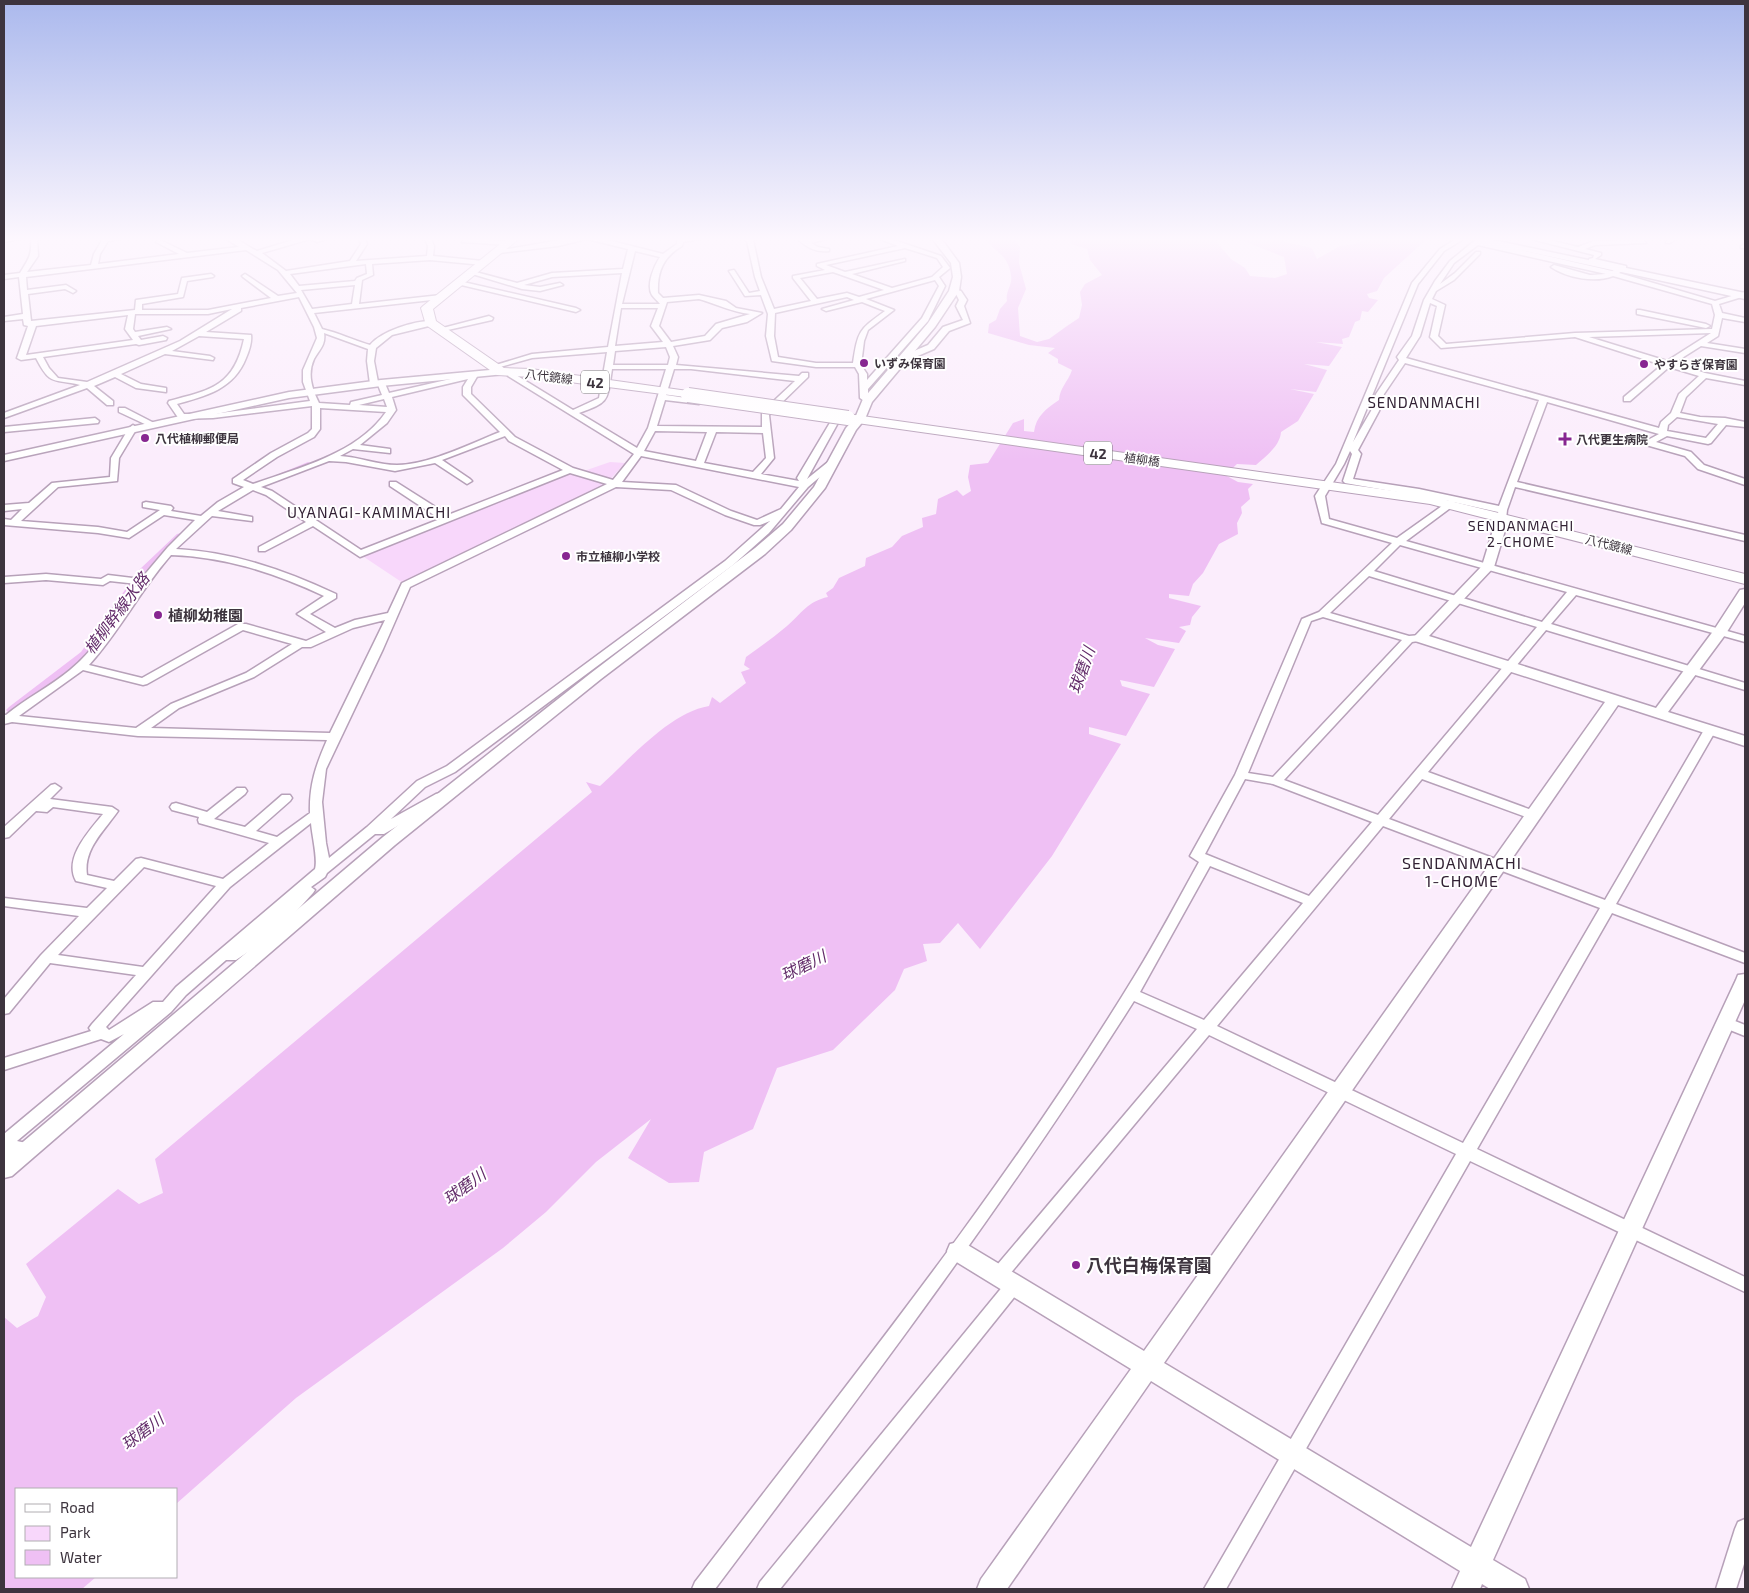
<svg xmlns="http://www.w3.org/2000/svg" width="1749" height="1593" font-family="'Exo 2','Noto Sans JP',sans-serif">
<rect width="100%" height="100%" fill="#fbedfc"/>
<!-- green -->
<path fill="#f8d7fb" d="M610 462 625 463 606 484 403 583 361 555 569 471H584Z"/>
<!-- water -->
<path fill="#efc0f4" d="M985 237H1012L1020 247 1019 263 1026 289 1018 308 1020 336 1037 342 1049 339 1067 326 1079 318 1082 305 1080 292 1085 284 1102 275 1090 260 1087 249 1071 244 1068 237H1213L1231 259 1245 268 1250 276 1275 278 1287 274 1284 257 1233 237H1279L1285 242 1312 248 1317 259 1340 246 1355 244 1371 237H1429L1384 278 1377 291 1367 294 1369 298 1378 300 1368 312 1362 311 1360 320 1355 322 1349 337 1342 339 1343 344 1316 342 1342 347 1329 366 1304 364 1327 370 1316 392 1290 389 1314 394 1298 421 1281 432C1280 446 1266 456 1256 465L1237 464 1225 475 1238 482 1253 484 1248 489 1250 499 1241 507 1242 513 1237 523 1238 534 1219 544 1203 573 1193 584 1189 596 1169 594V598L1201 606 1192 617 1190 625 1179 627 1186 631 1179 643 1145 638 1158 645 1175 649 1154 687 1120 680 1122 686 1150 694 1126 736 1089 727V734L1121 744 1052 856 980 949 958 923 940 943 923 944 927 961 904 969 895 990 833 1050 777 1068 753 1129 704 1152 699 1182 669 1183 628 1158 651 1119 596 1162 546 1212 503 1248 296 1398 176 1504V1489H16V1577H96L82 1589H4V1317L17 1328 38 1316 46 1297 26 1264 118 1189 139 1204 163 1193 155 1159 592 792 586 782 600 786C629 760 670 712 709 706L712 697 720 703 746 683 741 672 750 669 744 665 746 657C760 647 774 637 787 626 801 614 808 601 828 597L826 593 833 588 839 578 865 566 866 558 892 547 902 536 923 527 922 518 936 514 938 499 957 490 963 496 971 491 968 477 970 465 988 463 1013 423 1024 419V431L1034 432C1036 416 1046 409 1059 400 1060 387 1068 382 1072 370L1058 363V359L1048 353 1055 348 1029 345 988 333 989 324 996 320 1000 309 1007 301C1005 291 1013 285 1011 275 1007 252 995 254 985 237Z"/>
<g fill="none" stroke-linecap="round" stroke-linejoin="round">
<!-- canal -->
<g fill="#efc0f4" fill-rule="evenodd">
<path d="M308 462 314 465 312 467 280 480 274 476Z"/>
<path d="M181 533 185 534 187 537 185 540 149 576 91 658 19 713H9L6 710 9 707 81 652 139 570 177 534Z"/>
</g>
<!-- minor casing -->
<g stroke="#b7a1b9" stroke-width="3">
<g id="minor">
<path d="M10 237H37L38 256 27 272 91 265 94 254 104 237H130L108 241 100 254 98 264 179 254 156 242 158 239 187 253 247 246 257 251 303 237H335L317 242 310 239 262 253 286 271 350 261 361 244 358 237H364L367 244 356 261 427 256 428 246 424 237H430L434 246 433 256 483 261 486 263 483 265 430 260 372 264 373 275 362 280 359 304 441 295 445 297 441 299 314 313 322 329C339 333 353 340 370 345 381 331 416 320 433 321V325L392 335 376 348 374 361 378 382 384 381 389 393 477 373 478 375 471 387V394L515 437 573 468 613 480 634 454 508 376 511 370H517L516 375 573 410 599 398 607 352 532 358 493 369 489 367 532 354 608 347 622 273 552 277 524 285 540 287 560 283 563 285 540 291 522 289 469 273 472 271 517 283 552 273 623 269 628 249 587 239 558 246 499 253 496 251 578 237H596L663 254 677 244V241L673 237H710L683 242 682 246C663 257 657 272 658 293L663 298 699 295 726 301 736 308 762 313 747 322 722 328 710 340 673 346 678 357 676 365 799 376 802 373H808V377L769 415 774 458 761 474 799 481 797 478 831 421 835 418 839 421 807 479 828 462 835 464 808 487 769 533 733 565 455 772 425 787 391 819 436 794 440 793 446 797 384 834H375L327 873 325 877 311 887 315 890 313 893 281 928 286 932 284 935H273L236 960H226L186 995 171 1012 17 1141 35 1145 37 1149 35 1153 29 1155 17 1154 4 1160V1134L124 1034 109 1042 101 1039 4 1070V1058L91 1031 89 1028 92 1024 136 975 50 963 9 1013 4 1014V999L41 955 79 916 4 906V898L87 908 107 888 76 881C63 858 90 830 103 814L53 807 47 812 36 811 9 837 4 838V827L51 785 55 784 61 788 50 799 112 807 118 811C105 830 83 849 87 875L114 881 136 859 141 858 223 879 269 843 199 823 198 820 199 817 172 810 170 807 172 804 176 803 207 812 237 788H245L247 791 245 794 214 819 245 827 282 795H290L292 798 290 801 256 831 277 837 310 813C309 785 316 765 327 740L138 736 12 722 4 724V715H6C26 698 50 687 70 670 98 647 117 614 137 584L110 581 103 585 46 580 4 583V577L46 574 101 579 108 575 141 579 168 547 195 520 164 515 129 538 98 533 4 525V519L11 520 22 509 4 511V505L29 503 52 483 110 477 111 458 129 428 133 425 137 428 119 458 117 481 58 487 21 521 98 527 127 532 160 510 143 507V503L146 502 171 506 173 508 171 511 201 516 218 502 244 487 233 483V479L271 453 308 433 312 429V406L213 418 179 419 168 403 169 401C211 390 234 386 244 339L199 336 172 351 210 356 214 358 213 360 165 354 121 374 141 384 166 388V392L136 388 115 377 94 386 113 401V405H107L87 388 4 418V413L80 385C53 378 51 387 36 358L21 360 17 358 28 326 24 325 23 319 4 321V317L23 314 19 277 4 279V275L20 273C29 258 32 256 31 237L4 242V238ZM246 250 278 270 297 293 278 296 245 274 242 276 243 277 271 298 208 310H142V304L183 297 187 281 213 277 214 276 211 274 182 278 178 294 136 300 135 310 31 321 28 294 65 289 73 293 76 291 66 285 27 290 26 277ZM635 251 660 257C654 266 646 285 652 295 655 299 658 301 660 304H622ZM366 264 367 274 357 278 355 281 299 286 290 274ZM355 285 352 304 312 309 301 290ZM299 297 314 327 317 338 303 370V382L310 401 213 414H184L177 404C206 396 234 389 246 358 249 351 252 342 251 335L206 332 241 311V308ZM699 299C717 304 732 312 750 314L716 324 705 336 671 342 659 326 667 302ZM621 308H658L651 326 663 342 615 346ZM232 309 180 341 87 382 58 378 49 368 43 357 136 344 139 345 166 340 167 338 163 336 141 340 138 336 171 329 167 327 135 332 133 329 135 314H208ZM128 315 125 329 133 340 26 355 36 326ZM324 333 368 349 367 361 370 384 374 386 378 385 382 395 351 402 350 405 319 403C312 389 307 374 314 359 319 350 326 345 324 333ZM666 347 670 357 668 365H613L615 351ZM612 369H666L648 428 637 448 579 413C610 402 607 401 612 369ZM674 369H691L795 381 762 412V427L657 426 665 400 699 404 703 402 699 400 666 395ZM468 379 463 387V395L500 432C470 444 428 465 397 465 378 465 359 457 340 456L353 449 390 453V449L360 445 387 423 396 410 392 397ZM384 399 387 407 359 405ZM320 408 386 412C357 454 298 468 253 484L243 480 277 457 314 437 320 429ZM655 431 707 432 696 461 644 451ZM716 432 763 433 766 458 753 472 704 463ZM505 436 509 441 563 470 448 515 396 482H390V486L440 519 361 550 272 491 261 487 329 461 346 462 395 471 435 463 467 484 472 481 470 479 442 460ZM641 456 799 487 781 509 757 520 731 511 676 485 622 482ZM570 473 607 484 402 583 388 613 355 620 335 628 310 614 336 598V594C285 570 233 552 176 549L212 516 252 521V517L218 511 253 490 266 495 306 522 259 547V551H265L313 526 360 557ZM616 487 671 490 725 515 754 525H760L770 521 725 561 447 766 417 781 367 827 329 858 326 843 322 802 326 769 383 649 410 587ZM171 555C226 557 275 573 324 596L297 614 326 632 306 641 246 624H238L142 678 89 665C120 631 141 589 171 555ZM385 620 330 733 151 728 179 708 254 677 302 647H311L353 628ZM243 630 292 644 246 673 171 704 136 728 19 716 83 670 143 685 147 684ZM311 823C312 836 318 859 315 869L176 987 163 1002H153L109 1030 106 1027 230 887ZM144 867 216 886 143 967 58 955Z"/>
<path d="M742 237H750L753 240 761 277 774 309 811 301 793 278V276L825 270 817 266V264L898 246 875 237H885L941 256 950 268 939 277 945 286 928 321 868 389V397L871 401 867 403 860 398 859 374 855 367H816L772 361 766 336 768 314 761 295 745 296 729 271 734 270 749 293 760 291 755 277 747 241ZM905 248 937 258 943 267 932 277 892 288 852 274 905 261V259L845 272 826 265ZM833 272 884 290 859 297 847 293 817 299 800 278ZM935 280 939 286 922 318 867 380V374L861 365 864 341 868 330 894 310 866 299ZM847 297 854 300 822 309 826 311 862 302 885 311C859 330 858 330 853 363H816L778 357 774 336 775 313Z"/>
<path d="M795 237H803L806 240 834 237 811 243 818 247 829 249V251C815 253 805 246 795 237Z"/>
<path d="M1459 237H1467L1444 251 1418 284 1353 442 1371 411 1376 394 1399 360 1397 357 1412 336 1424 300 1435 281 1450 261 1473 242 1478 240 1612 271 1618 268 1589 261V259L1593 258 1594 255 1523 237H1536L1578 247 1594 241 1644 240 1646 243 1595 245 1585 249 1601 253V255L1595 259 1626 266V268L1619 273 1715 301 1745 292V296L1719 304 1722 313 1745 318V322L1722 318 1718 336 1707 343 1745 349V353L1701 346 1674 363 1705 373 1745 381V385L1706 378 1686 397 1680 413 1700 417 1725 418 1745 422V427L1726 425 1711 443 1708 444 1667 436 1656 442 1691 452 1704 465 1745 479V485L1698 469 1685 456 1646 445V441L1659 434 1547 402 1517 482 1745 535V541L1515 487 1507 510 1506 519H1500L1498 512 1453 502V506L1406 541 1745 636V642L1576 595 1551 624 1745 683V690L1546 630 1428 772 1537 812 1539 815 1537 818H1529L1422 779 1389 819 1605 900 1704 730 1710 726 1714 728 1716 730 1616 904 1745 953V963L1612 913 1477 1149 1745 1277V1292L1470 1161 1226 1589H1204L1456 1154 1209 1035 1004 1281 998 1283 992 1281 989 1276 992 1271 1197 1029 1134 1001C1005 1205 860 1396 715 1589H692L695 1582C846 1385 1004 1190 1134 977 1157 940 1178 900 1199 862L1190 856 1235 775 1302 619 1319 612 1392 543 1322 523 1315 496 1336 464 1412 283 1440 249ZM1478 245 1606 274 1590 275 1554 265 1551 267C1567 278 1595 283 1613 276L1712 304 1715 315 1712 329 1575 333 1446 344 1438 336 1445 305 1432 299 1436 291 1454 280 1480 254V252H1476L1455 273 1440 284 1454 263ZM1430 303 1437 306 1430 337 1441 348 1575 337 1662 365 1624 397V401H1630L1669 367 1699 376 1679 394 1671 413 1661 422 1659 428 1406 358 1420 336ZM1711 333 1667 361 1589 337ZM1405 363 1539 400 1499 506 1419 489 1353 479 1361 454 1358 450 1379 411 1384 394ZM1677 417 1718 424 1706 438 1667 431 1668 425ZM1350 451 1352 454 1343 481 1345 483 1449 501 1397 538 1329 519 1325 496 1344 464ZM1400 545 1567 592 1542 622 1374 571ZM1369 576 1537 627 1378 815 1284 780 1412 642 1424 640 1425 638 1420 635 1409 636 1330 613ZM1323 617 1402 640 1273 777 1248 773 1311 621ZM1245 779 1273 784 1372 822 1309 896 1205 854ZM1383 826 1600 908 1463 1143 1217 1026ZM1210 866 1303 903 1204 1020 1140 992Z"/>
<path d="M1672 237H1680L1670 243H1666V241Z"/>
<path d="M464 239 509 241 512 243 509 245 462 242Z"/>
<path d="M1745 244V248H1741V246Z"/>
<path d="M459 281 576 308 580 310 576 312 457 284 456 283Z"/>
<path d="M954 289 961 291 967 300 964 306 970 323 949 331 934 349 906 361H900V357L928 345 943 327 963 320 956 306 959 300 956 294 951 291Z"/>
<path d="M1640 310 1706 324 1710 326 1706 328 1637 314V310Z"/>
<path d="M489 316 493 318 492 320 439 332 435 330Z"/>
<path d="M119 408H125L156 424 149 426 119 412Z"/>
<path d="M95 418 99 421 98 423 4 432V427Z"/>
<path d="M1725 1017 1745 1025V1036L1720 1026 1718 1022 1720 1018Z"/>
<path d="M1014 1278 1020 1280 1023 1285 1020 1290 780 1589H757L760 1582 1008 1280Z"/>
<path d="M1745 1519V1561L1736 1589H1716L1735 1529 1738 1522Z"/>
</g>
</g>
<!-- tertiary casing -->
<g stroke="#b7a1b9" stroke-width="3">
<g id="tertiary">
<path d="M223 237H234L251 248 244 250Z"/>
<path d="M931 237H940L959 263 961 277 959 291 935 327 872 402 865 419 856 430 825 488 791 530 765 554 601 679 395 845 12 1176 4 1178V1158L383 837 591 673 755 548 783 524 814 487 846 428 855 418 863 399 928 323 949 291 953 277 951 263Z"/>
<path d="M1461 237H1479L1745 293V299Z"/>
<path d="M501 369 506 372 505 374 381 386 289 398 4 461V455L289 392 381 380Z"/>
<path d="M1503 513 1509 517 1494 567 1429 636 1656 708 1714 630 1740 590 1745 589V603L1725 635 1668 712 1745 736V746L1618 705 1164 1363 1471 1547 1736 980 1738 975 1745 974V1000L1493 1560 1525 1579 1529 1589H1490L1482 1584 1480 1589H1452L1460 1571 1151 1381 1007 1589H977L981 1579 1131 1369 950 1258 947 1251 950 1244 958 1242 966 1244 1144 1351 1605 702 1415 641 1413 638 1482 566 1497 517Z"/>
</g>
</g>
<!-- primary casing -->
<g stroke="#b7a1b9" stroke-width="2">
<g id="primary">
<path d="M509 237H521L433 309 436 321 504 368 531 369 688 391 693 392 694 395 693 398 531 377 497 375 426 325 421 308 423 306Z"/>
<path d="M848 414 1430 496 1745 574V584L1430 504 843 421 841 418 843 415Z"/>
</g>
</g>
<!-- minor -->
<use href="#minor" fill="#fff" fill-rule="evenodd"/>
<!-- tertiary -->
<use href="#tertiary" fill="#fff" fill-rule="evenodd"/>
<!-- primary -->
<use href="#primary" fill="#fff" fill-rule="evenodd"/>
<!-- primary-bridge-far1 casing -->
<g stroke="#b7a1b9" stroke-width="12" stroke-linecap="butt">
<path id="primary-bridge-far1" d="M688 395 696 396"/>
</g>
<!-- primary-bridge casing -->
<g stroke="#b7a1b9" stroke-width="16" stroke-linecap="butt">
<path id="primary-bridge" d="M688 395 848 418"/>
</g>
<!-- primary-bridge-far1 -->
<use href="#primary-bridge-far1" stroke="#fff" stroke-width="11"/>
<!-- primary-bridge -->
<use href="#primary-bridge" stroke="#fff" stroke-width="14"/>
</g>
<!-- sky -->
<linearGradient id="sky" x2="0" y2="1"><stop stop-color="#abb9ed"/><stop offset="0.52" stop-color="#fdf7fe"/><stop offset="1" stop-color="#fdf7fe" stop-opacity="0"/></linearGradient>
<rect width="1749" height="460" fill="url(#sky)"/>
<!-- markers -->
<g fill="#872791" stroke="#fff" stroke-width="2">
<circle cx="864" cy="363" r="5"/>
<circle cx="1644" cy="364" r="5"/>
<circle cx="145" cy="438" r="5"/>
<path d="M1562.5 431.5h5v5h5v5h-5v5h-5v-5h-5v-5h5z"/>
<circle cx="566" cy="556" r="5"/>
<circle cx="158" cy="615" r="5"/>
<circle cx="1076" cy="1265" r="5"/>
</g>
<g text-anchor="middle" dominant-baseline="central" stroke-width="4" stroke-linejoin="round" paint-order="stroke">
<!-- far-poi labels -->
<g font-size="12" font-weight="bold" fill="#3d343e" stroke="#fff" text-anchor="start">
<text x="874" y="363">いずみ保育園</text>
<text x="1654" y="364">やすらぎ保育園</text>
<text x="155" y="438">八代植柳郵便局</text>
<text x="1576" y="439">八代更生病院</text>
<text x="576" y="556">市立植柳小学校</text>
</g>
<!-- far-street labels -->
<g font-size="12" fill="#3d343e" stroke="#fff">
<text transform="translate(549 376) rotate(7)">八代鏡線</text>
<text transform="translate(1142 459) rotate(8)">植柳橋</text>
<text transform="translate(1609 544) rotate(14)">八代鏡線</text>
</g>
<!-- shield labels -->
<g fill="#fff" stroke="#777178" stroke-width="1">
<rect x="581" y="370.5" width="28" height="23" rx="4"/>
<rect x="1084" y="441.5" width="28" height="23" rx="4"/>
</g>
<g font-size="14" font-weight="bold" fill="#3d343e">
<text x="595" y="382">42</text>
<text x="1098" y="453">42</text>
</g>
<!-- far-neighbourhood labels -->
<g font-size="14" letter-spacing="1" fill="#332235" stroke="#fff">
<text x="1521" y="525">SENDANMACHI<tspan x="1521" dy="16">2-CHOME</tspan></text>
</g>
<!-- far-quarter labels -->
<g font-size="15" letter-spacing="1" fill="#332235" stroke="#fff">
<text x="1424" y="402">SENDANMACHI</text>
<text x="369" y="512">UYANAGI-KAMIMACHI</text>
</g>
<!-- poi labels -->
<g font-size="15" font-weight="bold" fill="#3d343e" stroke="#fff" text-anchor="start">
<text x="168" y="615">植柳幼稚園</text>
</g>
<!-- water labels -->
<g font-size="16" font-style="italic" fill="#622b69" stroke="#fff">
<text transform="translate(116 613) rotate(-53)">植柳幹線水路</text>
<text transform="translate(1081 670) rotate(-71)">球磨川</text>
<text transform="translate(803 965) rotate(-26)">球磨川</text>
<text transform="translate(464 1186) rotate(-36)">球磨川</text>
<text transform="translate(142 1431) rotate(-37)">球磨川</text>
</g>
<!-- neighbourhood labels -->
<g font-size="16" letter-spacing="1" fill="#332235" stroke="#fff">
<text x="1462" y="862">SENDANMACHI<tspan x="1462" dy="18">1-CHOME</tspan></text>
</g>
<!-- near-poi labels -->
<g font-size="18" font-weight="bold" fill="#3d343e" stroke="#fff" text-anchor="start">
<text x="1086" y="1265">八代白梅保育園</text>
</g>
</g>
<!-- border -->
<rect width="1749" height="1593" fill="none" stroke="#3d343e" stroke-width="10"/>
<!-- legend -->
<rect x="15" y="1488" width="162" height="90" fill="#ffffff" stroke="#b1aeb2"/>
<rect x="25" y="1504" width="25" height="8" fill="#ffffff" stroke="#b1aeb2"/>
<text x="60" y="1513" font-size="15" fill="#3d343e">Road</text>
<rect x="25" y="1526" width="25" height="15" fill="#f8d7fb" stroke="#b1aeb2"/>
<text x="60" y="1538" font-size="15" fill="#3d343e">Park</text>
<rect x="25" y="1550" width="25" height="15" fill="#efc0f4" stroke="#b1aeb2"/>
<text x="60" y="1563" font-size="15" fill="#3d343e">Water</text>
</svg>
